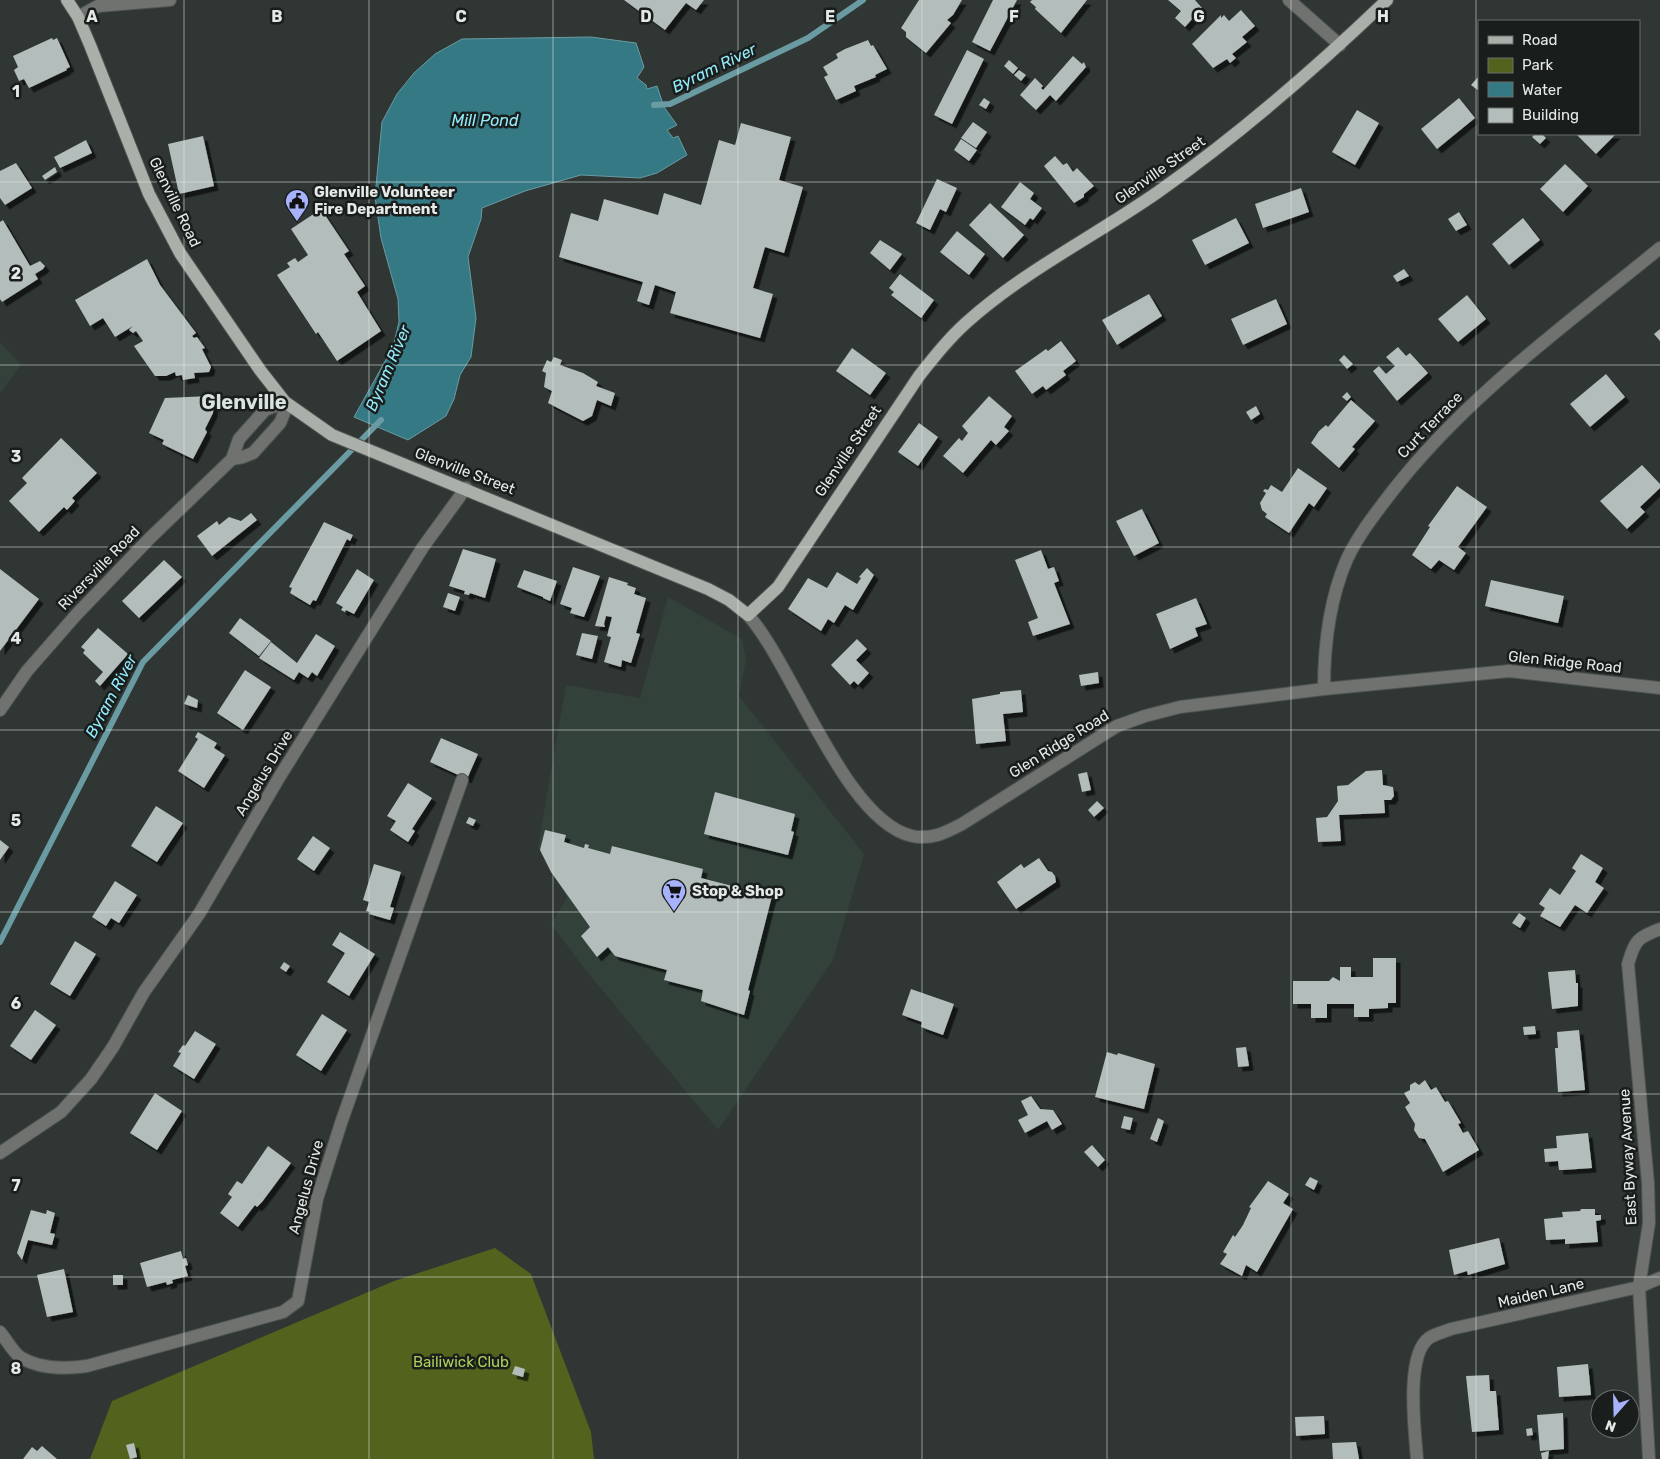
<svg xmlns="http://www.w3.org/2000/svg" width="1660" height="1459" font-family="Rubik,sans-serif">
<defs>
<filter id="shadow"><feDropShadow dx="4.5" dy="4.5" stdDeviation="0" flood-color="#0009"/></filter>
</defs>
<rect width="100%" height="100%" fill="#2f3633"/>
<!-- built -->
<g fill="#33413b">
<path d="M0 342 21 365 0 393Z"/>
<path d="M668 597 742 639 746 660 739 696 864 854 833 960 718 1130 584 968 551 924 567 898 538 847 566 685 640 698Z"/>
</g>
<!-- green -->
<path fill="#51631d" d="M495 1248 531 1274 591 1432 594 1459H90L112 1401 394 1281Z"/>
<!-- water -->
<path fill="#357985" stroke="#6a9ba2" d="M591 37 636 43 644 67 637 78 646 85 647 89 657 86 664 107 677 125 667 130 673 138 678 136 687 155 657 173 640 178 581 175 525 191 482 208 481 219 468 257 476 318 471 357 460 375 454 399 446 416 408 440 354 417 393 347 399 322 398 299 381 238 375 197 382 122 397 94 414 73 435 54 462 39Z"/>
<g fill="none" stroke-linecap="round" stroke-linejoin="round">
<!-- stream -->
<g stroke="#6a9ba2" stroke-width="6">
<path d="M654 105 670 104 808 38 863 0"/>
<path d="M0 942 143 662 381 420"/>
</g>
</g>
<!-- building -->
<g fill="#b3bdbc" filter="url(#shadow)">
<path d="M624 0H704L696 10 686 3 665 30Z"/>
<path d="M919 0H962L953 15 947 20 951 23 926 53 906 37V32L901 28Z"/>
<path d="M993 0H1017L990 51 972 42Z"/>
<path d="M1032 0H1087L1061 33 1035 9 1036 7 1030 2Z"/>
<path d="M1168 0H1195L1202 8 1185 27 1175 18 1181 11Z"/>
<path d="M1241 10 1255 26 1242 37 1247 42 1232 54 1236 58 1230 63 1227 59 1213 68 1192 44 1221 15V18L1224 15 1229 21Z"/>
<path d="M52 38 53 40 57 38 70 67 66 69 67 70 29 88 24 79 19 81 14 70 18 67 13 56Z"/>
<path d="M868 40 871 46 873 45 887 69 875 75 876 77 854 86 856 91 836 100 824 77 828 75 823 67 838 58 836 54 845 49Z"/>
<path d="M967 50 984 59 952 124 934 115Z"/>
<path d="M1073 56 1082 64 1084 62 1086 67 1056 101 1050 95 1036 110 1020 95 1035 78 1043 86 1041 88 1043 90Z"/>
<path d="M1009 60 1018 68 1013 74 1004 66Z"/>
<path d="M1019 70 1026 75 1021 81 1014 75Z"/>
<path d="M1479 76V91L1471 85Z"/>
<path d="M984 98 990 102 986 109 979 105Z"/>
<path d="M1459 98 1475 118 1437 149 1421 129Z"/>
<path d="M1357 110 1379 123 1355 165 1332 152Z"/>
<path d="M973 122 987 132 976 148 961 138Z"/>
<path d="M741 123 791 137 779 180 803 187 784 253 765 247 753 288 773 294 760 338 670 313 676 292 655 285 649 305 637 301 643 282 559 257 571 213 598 221 604 199 658 215 664 193 701 205 719 140 735 145Z"/>
<path d="M1535 134H1542L1546 138 1540 144 1532 137Z"/>
<path d="M1578 134H1616L1596 154 1577 135Z"/>
<path d="M203 136 214 186 179 194 168 144Z"/>
<path d="M961 139 977 150 969 161 954 150Z"/>
<path d="M86 140 92 153 60 168 54 157Z"/>
<path d="M1055 156 1063 165 1067 163 1073 172 1077 168 1094 186 1084 194V197L1074 203 1044 166Z"/>
<path d="M16 163 32 188 5 205 0 198V171Z"/>
<path d="M1565 164 1588 186 1563 212 1540 189Z"/>
<path d="M55 167 57 172 45 180 42 176Z"/>
<path d="M937 179 957 188 946 212 940 209 930 230 916 223Z"/>
<path d="M1020 182 1034 193 1030 199 1042 208 1033 220 1030 218 1025 225 1001 207Z"/>
<path d="M1301 188 1309 212 1263 228 1255 204Z"/>
<path d="M990 203 1024 235 1003 258 969 225Z"/>
<path d="M321 209 349 251 344 254 365 286 357 292 381 331 337 361 318 332 316 334 277 275 290 267 287 263 295 258 298 262 308 255 291 229Z"/>
<path d="M1459 212 1467 225 1456 231 1448 219Z"/>
<path d="M1236 218 1249 243 1205 265 1192 240Z"/>
<path d="M1523 218 1540 240 1509 265 1492 244Z"/>
<path d="M3 220 30 266 40 261 45 266 43 269 35 274 38 279 2 302 0 299V222Z"/>
<path d="M957 231 985 254 969 275 940 252Z"/>
<path d="M880 240 902 254 890 270 870 253Z"/>
<path d="M147 259 160 285 196 333 192 336 194 338 197 337 205 348 202 349 211 367 209 372 194 373 195 378 183 380 182 375 176 376 175 372 166 376H155L134 346 143 341 136 331 133 333 129 330 133 326 115 337 103 318 90 326 75 300Z"/>
<path d="M1404 269 1409 276 1397 282 1393 276Z"/>
<path d="M900 274 934 300 921 318 891 295 894 292 889 288Z"/>
<path d="M1149 294 1162 316 1117 345 1102 320Z"/>
<path d="M1467 295 1486 319 1458 342 1438 319Z"/>
<path d="M1276 299 1287 324 1243 345 1231 319Z"/>
<path d="M1660 329V341L1654 334Z"/>
<path d="M1061 341 1076 361 1063 371 1066 375 1046 390 1043 386 1032 394 1015 371 1046 349 1048 351Z"/>
<path d="M1398 347 1406 356 1410 353 1428 373 1397 401 1373 371 1379 366 1386 374 1395 366 1386 357Z"/>
<path d="M852 348 886 373 870 395 836 371Z"/>
<path d="M1344 355 1353 364 1347 369 1339 360Z"/>
<path d="M554 357 562 360 560 365 583 373 598 382 596 386 615 393 611 406 597 400 592 416 583 421 548 403 552 391 544 387 546 373 542 371 547 360 551 362Z"/>
<path d="M1606 374 1625 397 1590 427 1570 404Z"/>
<path d="M1347 392 1351 397 1347 401 1342 397Z"/>
<path d="M210 396 214 399 213 413 205 429 207 432 193 459 162 444 164 440 149 433 165 398Z"/>
<path d="M989 396 1012 416 1004 427 1009 431 996 445 991 440 963 473 943 456 959 438 962 441 968 433 962 426Z"/>
<path d="M1351 400 1375 421 1352 447 1355 449 1339 468 1311 443 1319 431 1326 425 1328 427Z"/>
<path d="M1256 406 1260 414 1251 420 1246 412Z"/>
<path d="M919 423 938 437 918 466 898 452Z"/>
<path d="M61 438 97 473 72 498 75 501 67 510 64 507 39 532 9 501 27 483 22 478Z"/>
<path d="M1642 465 1660 484V488L1640 507 1645 512 1627 529 1600 501Z"/>
<path d="M1298 468 1327 488 1314 507 1309 503 1289 533 1265 517 1267 514 1262 510 1260 503 1266 493 1263 491 1265 489 1268 490 1271 485 1282 492Z"/>
<path d="M1457 486 1487 507 1458 547 1466 553 1454 570 1439 560 1431 569 1412 555 1430 527 1428 526Z"/>
<path d="M1142 509 1159 543 1134 556 1116 521Z"/>
<path d="M251 513 257 520 212 556 197 536 217 521 219 525 229 517 241 521Z"/>
<path d="M324 522 353 535 350 541 347 539 316 601 313 600 310 605 290 593 292 588 289 587Z"/>
<path d="M463 549 496 559 485 598 470 593 469 595 464 594 465 591 449 586Z"/>
<path d="M1041 550 1048 569 1054 567 1059 581 1054 583 1070 624 1033 636 1028 622 1038 618 1015 560Z"/>
<path d="M164 560 182 577 139 618 122 601Z"/>
<path d="M573 567 600 576 584 617 570 613 572 608 560 604Z"/>
<path d="M867 568 874 575 853 610 845 605 834 623 828 619 821 631 788 609 808 578 827 588 837 572 857 584 861 578 859 577Z"/>
<path d="M0 569 39 599 0 651Z"/>
<path d="M357 569 374 580 354 614 346 610 345 612 341 610 343 607 336 603Z"/>
<path d="M524 570 557 581 550 601 543 598V597L517 587Z"/>
<path d="M609 577 628 583 627 585 636 588 634 594 646 598 636 633 640 634 631 663 622 660 621 667 604 662 611 637 607 636 612 617 606 616 604 624 605 627 595 626Z"/>
<path d="M1491 580 1564 596 1558 623 1485 606Z"/>
<path d="M448 593 460 597 455 611 443 607Z"/>
<path d="M1196 598 1207 624 1195 628 1198 636 1170 649 1156 614Z"/>
<path d="M240 618 271 641 259 656 229 633Z"/>
<path d="M98 628 128 654 100 686 95 681 103 672 83 653 85 650 81 647Z"/>
<path d="M582 633 598 636 592 659 576 655Z"/>
<path d="M316 634 335 646 317 676 312 672 308 678 299 672 294 680 259 658 271 642 297 663Z"/>
<path d="M857 639 867 649 856 660 869 673 858 685 854 681 850 685 831 665Z"/>
<path d="M245 670 271 687 243 730 217 713Z"/>
<path d="M1098 672 1099 683 1081 686 1079 675Z"/>
<path d="M1021 690 1023 712 1003 714 1006 741 976 744 972 699 1000 694V692Z"/>
<path d="M188 695 198 700 197 708 184 704Z"/>
<path d="M198 732 217 743 214 748 225 755 204 788 178 771 198 739 195 737Z"/>
<path d="M441 738 478 754 467 779 430 762Z"/>
<path d="M1382 770 1383 785 1393 787 1394 796 1391 800H1384L1385 813 1339 815 1341 841 1318 842 1316 818 1327 817 1338 801 1337 786 1348 785 1366 771Z"/>
<path d="M1087 772 1091 790 1082 792 1078 774Z"/>
<path d="M408 783 432 798 412 829 415 831 408 842 390 830 396 821 387 816Z"/>
<path d="M715 792 795 814 791 831 794 832 788 855 704 834Z"/>
<path d="M1097 801 1104 808 1094 817 1088 810Z"/>
<path d="M156 806 183 823 157 862 131 846Z"/>
<path d="M469 817 476 820 473 826 466 823Z"/>
<path d="M545 830 566 835 564 842 584 848 585 844 589 845 588 848 610 854 612 846 703 869 701 878 772 896 748 990 750 991 744 1015 701 1001 703 990 664 980 667 970 615 956 608 947 597 957 581 936 590 927 551 872 540 850Z"/>
<path d="M313 836 330 848 314 871 297 859Z"/>
<path d="M0 840 9 847 0 860Z"/>
<path d="M1581 854 1603 868 1595 882 1604 888 1587 913 1575 905 1560 927 1540 916 1545 908 1539 904 1550 888 1560 895 1576 871 1572 868Z"/>
<path d="M1039 858 1048 871 1052 872 1055 876 1056 882 1016 909 997 882 1021 864 1024 868Z"/>
<path d="M374 864 401 872 390 907 394 908 390 920 369 914 370 912 366 911 369 902 363 900Z"/>
<path d="M115 881 137 895 119 923 111 918 106 926 92 917Z"/>
<path d="M1519 913 1526 918 1520 928 1512 923Z"/>
<path d="M340 932 375 954 349 996 327 982 345 953 332 945Z"/>
<path d="M75 941 96 954 70 996 50 984Z"/>
<path d="M1373 958H1396V1003H1388V1008L1369 1009V1017H1354V1004H1327V1018H1311V1004H1293V981H1329L1333 977 1340 981V967H1351V977H1373Z"/>
<path d="M284 962 290 966 286 972 280 968Z"/>
<path d="M1575 970 1576 983H1578V1006L1552 1009 1548 972Z"/>
<path d="M911 989 954 1004 943 1035 921 1027 922 1022 902 1015Z"/>
<path d="M35 1010 56 1025 31 1060 10 1046Z"/>
<path d="M322 1014 347 1030 321 1071 296 1055Z"/>
<path d="M1535 1026 1536 1034 1524 1035 1523 1027Z"/>
<path d="M1579 1030 1585 1090 1558 1092 1555 1048H1558L1557 1032Z"/>
<path d="M195 1031 216 1044 194 1079 173 1066 181 1053 178 1052 183 1045 185 1046Z"/>
<path d="M1246 1047 1249 1066 1238 1067 1236 1048Z"/>
<path d="M1107 1052 1117 1055 1118 1053 1155 1064 1144 1109 1095 1097Z"/>
<path d="M1425 1080 1431 1090 1436 1087 1445 1102 1448 1101 1461 1123 1458 1124 1463 1133 1468 1131 1479 1150 1443 1172 1425 1139 1419 1138 1414 1130 1415 1124 1405 1107 1410 1103 1404 1093 1410 1090V1085L1415 1082 1419 1085Z"/>
<path d="M155 1093 182 1111 157 1150 130 1133Z"/>
<path d="M1031 1096 1040 1109 1053 1110 1062 1124 1052 1130 1047 1121 1025 1133 1018 1120 1028 1115 1021 1101Z"/>
<path d="M1124 1116 1133 1118 1130 1130 1121 1128Z"/>
<path d="M1158 1118 1164 1121 1157 1142 1150 1139Z"/>
<path d="M1588 1133 1592 1168 1563 1170H1559L1558 1161 1545 1162 1544 1149 1557 1148 1556 1136Z"/>
<path d="M1092 1145 1105 1160 1098 1167 1084 1152Z"/>
<path d="M268 1146 291 1163 262 1202 257 1207 255 1205 238 1227 220 1213 232 1197 228 1194 237 1181 242 1184Z"/>
<path d="M1310 1177 1318 1181 1314 1190 1305 1185Z"/>
<path d="M1268 1181 1289 1194 1283 1203 1293 1209 1257 1272 1246 1265 1242 1276 1220 1264 1227 1254 1223 1252 1233 1235 1235 1237 1243 1225 1251 1208 1249 1207Z"/>
<path d="M1581 1209H1595V1215H1601V1220L1596 1221 1598 1242 1565 1244V1239L1546 1240 1544 1219 1563 1217 1562 1212 1580 1211Z"/>
<path d="M31 1210 46 1214 47 1210 55 1213 50 1233 55 1234 52 1245 28 1240 22 1260 17 1253Z"/>
<path d="M1499 1238 1505 1264 1468 1275 1467 1271 1454 1275 1449 1250Z"/>
<path d="M181 1251 183 1259 186 1258 188 1265 185 1266 188 1276 172 1280 173 1283 167 1285 166 1282 147 1287 140 1263Z"/>
<path d="M64 1269 73 1312 47 1317 37 1275Z"/>
<rect x="113" y="1275" width="10" height="10"/>
<path d="M1588 1364 1591 1395 1559 1397 1557 1367Z"/>
<path d="M515 1366 525 1369 523 1377 512 1374Z"/>
<path d="M1489 1375 1490 1391H1496L1499 1430 1472 1432 1466 1376Z"/>
<path d="M1563 1413 1564 1449 1540 1451 1537 1415Z"/>
<path d="M1324 1416 1325 1434 1296 1436 1295 1417Z"/>
<path d="M1532 1428 1533 1435 1527 1436 1526 1429Z"/>
<path d="M1356 1442 1359 1459H1333L1332 1443Z"/>
<path d="M134 1443 137 1457 130 1459 126 1445Z"/>
<path d="M42 1446 57 1459H23L32 1447 37 1451Z"/>
<path d="M1549 1451 1548 1459H1542L1541 1453Z"/>
</g>
<g fill="none" stroke-linecap="round" stroke-linejoin="round">
<!-- minor casing -->
<g stroke="#4c5350" stroke-width="14">
<g id="minor">
<path d="M1289 0 1340 45"/>
<path d="M78 17 98 6 170 0"/>
<path d="M748 615C793 665 845 821 912 836 931 840 945 833 962 824L1117 726 1145 716 1180 707 1324 689 1509 671 1660 688"/>
<path d="M1324 689C1324 647 1330 598 1347 559 1359 534 1375 514 1391 493 1466 396 1566 325 1660 248"/>
<path d="M0 710 27 671 76 615 150 538 232 459 239 439 265 410 285 402V411L280 423 253 453 243 457 232 459"/>
<path d="M0 1153 61 1112 91 1079 113 1047 144 992 199 914 280 776 423 547 466 488"/>
<path d="M0 1332C6 1339 13 1352 20 1357 39 1369 66 1369 87 1366L283 1312 298 1301 317 1199 341 1123 462 780"/>
<path d="M1417 1459C1415 1432 1405 1355 1429 1338 1435 1334 1444 1332 1451 1329L1639 1287 1660 1278"/>
<path d="M1649 1459 1639 1287 1649 1223 1648 1183 1628 964C1635 940 1637 938 1660 929"/>
</g>
</g>
<!-- major casing -->
<g stroke="#4c5350" stroke-width="14">
<path id="major" d="M67 0 78 17 90 45 149 194 180 253 260 370 285 402 332 435 708 589 729 600 748 615 778 587 919 376C934 357 949 338 967 322 1024 271 1095 236 1158 192 1240 134 1315 69 1387 0"/>
</g>
<!-- minor -->
<use href="#minor" stroke="#707270" stroke-width="12"/>
<!-- major -->
<use href="#major" stroke="#aaafaa" stroke-width="12"/>
</g>
<!-- grid -->
<path fill="none" stroke="#e5e9e7" stroke-width="1" stroke-opacity="0.55" d="M184 0V1459M369 0V1459M553 0V1459M738 0V1459M922 0V1459M1107 0V1459M1291 0V1459M1476 0V1459M0 182H1660M0 365H1660M0 547H1660M0 730H1660M0 912H1660M0 1094H1660M0 1277H1660"/>
<!-- icons -->
<defs>
<g id="civic-pin" transform="scale(1.25)"><path d="M0 17L-7.5 6A9.5 9.5 0 1 1 7.5 6Z" fill="#a7b1fc" stroke="#191d1b"/><path d="M-.6-6.5H3V-4.5H.6V-3L4-1V1h2V6H-6V1h2V-1L-.6-3ZM-1.2 2.5V6h2.4V2.5Z" fill="#111"/></g>
<g id="supermarket-pin" transform="scale(1.25)"><path d="M0 17L-7.5 6A9.5 9.5 0 1 1 7.5 6Z" fill="#a7b1fc" stroke="#191d1b"/><path d="M-6-5.5h2.5l.6 2H6L4.5 2H-2.5L-4.4-4H-6ZM-1.5 3.2a1.3 1.3 0 1 0 .1 0ZM3 3.2a1.3 1.3 0 1 0 .1 0Z" fill="#111"/></g>
</defs>
<g fill-rule="evenodd">
<use href="#civic-pin" x="297" y="201"/>
<use href="#supermarket-pin" x="674" y="891"/>
</g>
<g text-anchor="middle" dominant-baseline="central" stroke-width="5" stroke-linejoin="round" paint-order="stroke">
<!-- street labels -->
<g font-size="15" fill="#e5e9e7" stroke="#191d1b">
<text transform="translate(1160 170) rotate(-35)">Glenville Street</text>
<text transform="translate(175 202) rotate(64)">Glenville Road</text>
<text transform="translate(1430 425) rotate(-46)">Curt Terrace</text>
<text transform="translate(848 451) rotate(-56)">Glenville Street</text>
<text transform="translate(465 471) rotate(21)">Glenville Street</text>
<text transform="translate(99 568) rotate(-46)">Riversville Road</text>
<text transform="translate(1565 662) rotate(6)">Glen Ridge Road</text>
<text transform="translate(1059 744) rotate(-32)">Glen Ridge Road</text>
<text transform="translate(264 773) rotate(-59)">Angelus Drive</text>
<text transform="translate(1628 1157) rotate(-93)">East Byway Avenue</text>
<text transform="translate(306 1187) rotate(-75)">Angelus Drive</text>
<text transform="translate(1541 1293) rotate(-13)">Maiden Lane</text>
</g>
<!-- poi labels -->
<g font-size="15" font-weight="bold" fill="#e5e9e7" stroke="#191d1b" text-anchor="start">
<text x="314" y="192">Glenville Volunteer<tspan x="314" dy="17">Fire Department</tspan></text>
<text x="692" y="891">Stop &amp; Shop</text>
</g>
<!-- park labels -->
<g font-size="15" fill="#afcf5b" stroke="#191d1b">
<text x="461" y="1362">Bailiwick Club</text>
</g>
<!-- water labels -->
<g font-size="16" font-style="italic" fill="#93ecfd" stroke="#191d1b">
<text transform="translate(714 68) rotate(-26)">Byram River</text>
<text x="485" y="120">Mill Pond</text>
<text transform="translate(388 368) rotate(-67)">Byram River</text>
<text transform="translate(111 696) rotate(-62)">Byram River</text>
</g>
<!-- district labels -->
<g font-size="20" font-weight="bold" fill="#dae3df" stroke="#191d1b">
<text x="244" y="402">Glenville</text>
</g>
</g>
<g font-size="16" text-anchor="middle" font-weight="bold" fill="#e5e9e7" stroke="#191d1b" stroke-width="5" stroke-linejoin="round" paint-order="stroke">
<text x="92" y="22">A</text>
<text x="277" y="22">B</text>
<text x="461" y="22">C</text>
<text x="646" y="22">D</text>
<text x="830" y="22">E</text>
<text x="1014" y="22">F</text>
<text x="1199" y="22">G</text>
<text x="1383" y="22">H</text>
<text x="16" y="97">1</text>
<text x="16" y="279">2</text>
<text x="16" y="462">3</text>
<text x="16" y="644">4</text>
<text x="16" y="826">5</text>
<text x="16" y="1009">6</text>
<text x="16" y="1191">7</text>
<text x="16" y="1374">8</text>
</g>
<!-- legend -->
<rect x="1478" y="20" width="162" height="115" fill="#191d1b" stroke="#6b6f6d"/>
<rect x="1488" y="36" width="25" height="8" fill="#aaafaa" stroke="#6b6f6d"/>
<text x="1522" y="45" font-size="15" fill="#e5e9e7">Road</text>
<rect x="1488" y="58" width="25" height="15" fill="#51631d" stroke="#6b6f6d"/>
<text x="1522" y="70" font-size="15" fill="#e5e9e7">Park</text>
<rect x="1488" y="82" width="25" height="15" fill="#357985" stroke="#6b6f6d"/>
<text x="1522" y="95" font-size="15" fill="#e5e9e7">Water</text>
<rect x="1488" y="108" width="25" height="15" fill="#b3bdbc" stroke="#6b6f6d"/>
<text x="1522" y="120" font-size="15" fill="#e5e9e7">Building</text>
<!-- north arrow -->
<g transform="translate(1615 1414) rotate(200)"><circle r="24" fill="#191d1b" stroke="#6b6f6d"/>
<path d="M0-4L9 19L0 12L-9 19Z" fill="#a7b1fc"/>
<text y="-8" font-size="14" font-weight="bold" text-anchor="middle" fill="#e5e9e7">N</text>
</g>
</svg>
